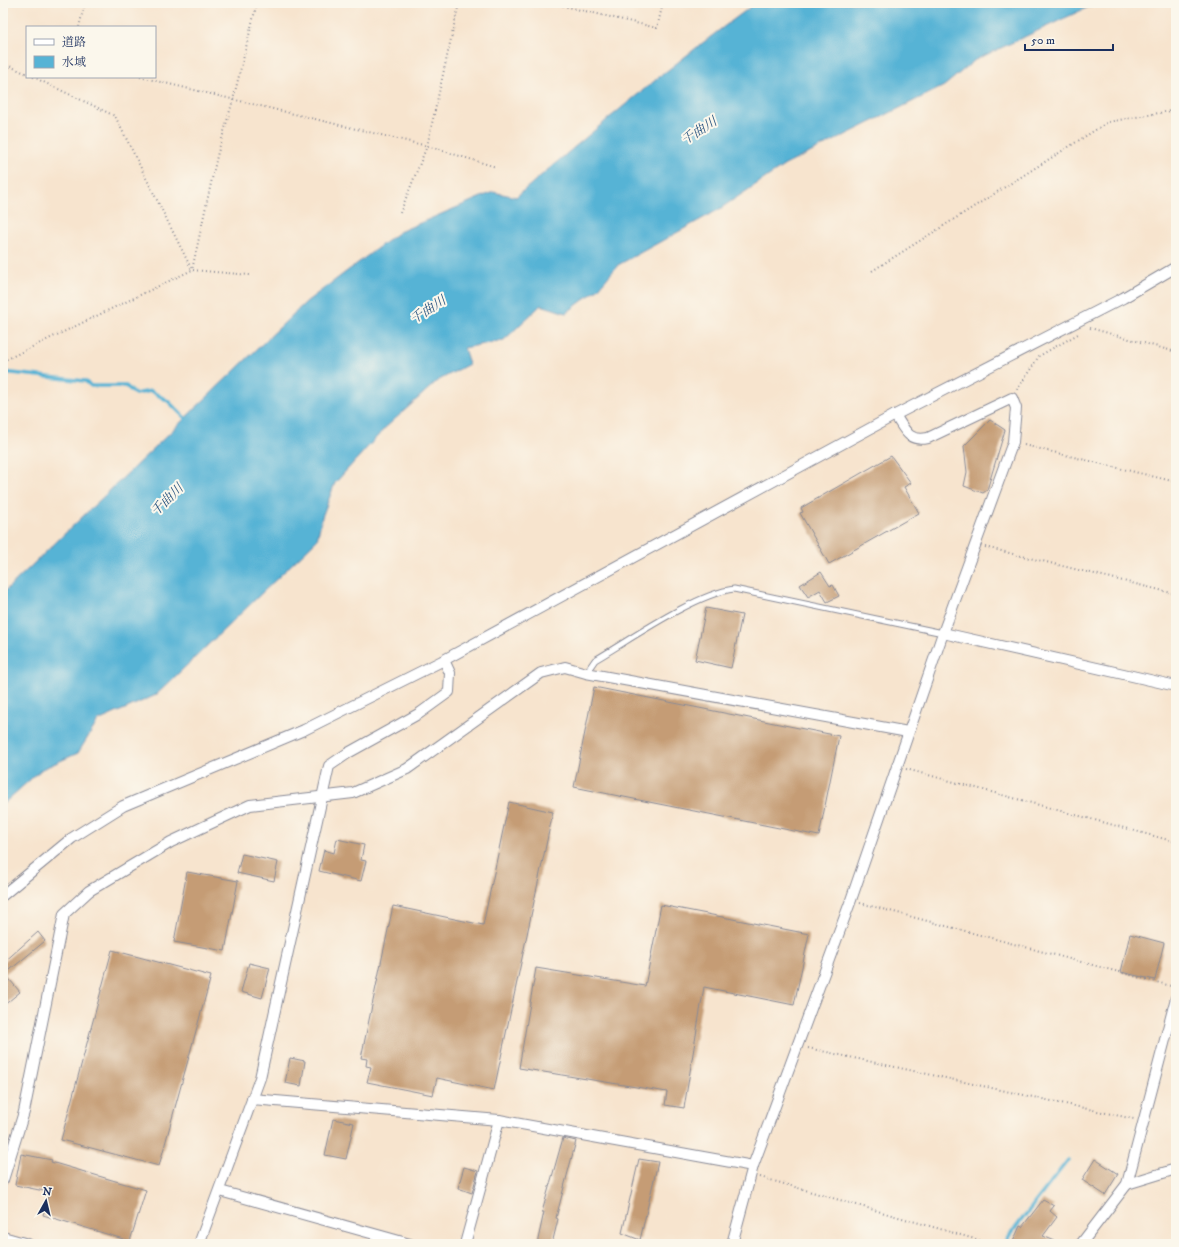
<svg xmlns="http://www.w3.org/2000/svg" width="1179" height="1247" font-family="'IM FELL DW Pica','Noto Serif JP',serif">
<rect width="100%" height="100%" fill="#fbf7ec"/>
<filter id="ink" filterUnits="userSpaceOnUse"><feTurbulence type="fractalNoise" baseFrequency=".025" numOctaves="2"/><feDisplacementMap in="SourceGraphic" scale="8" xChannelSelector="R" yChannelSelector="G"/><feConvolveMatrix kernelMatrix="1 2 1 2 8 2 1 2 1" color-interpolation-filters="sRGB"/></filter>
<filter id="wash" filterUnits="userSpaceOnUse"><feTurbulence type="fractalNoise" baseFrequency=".012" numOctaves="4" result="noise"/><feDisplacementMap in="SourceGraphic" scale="16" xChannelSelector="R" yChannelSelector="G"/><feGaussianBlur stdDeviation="0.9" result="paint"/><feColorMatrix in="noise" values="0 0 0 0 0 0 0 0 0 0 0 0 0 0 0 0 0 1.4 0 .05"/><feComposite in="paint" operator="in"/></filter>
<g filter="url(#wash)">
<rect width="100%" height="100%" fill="#f7e4ce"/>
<!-- water -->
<path fill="#57b3d5" stroke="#39719a" d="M756 3H1097L975 60 944 86 785 165 718 210 618 265 598 289 566 313 541 305 504 340 464 348 469 364 437 381 414 402 385 428 335 483 322 517 317 540 156 695 98 721 78 753 42 769 3 804V593L306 302 399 232 493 192 516 197C594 130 673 63 756 3Z"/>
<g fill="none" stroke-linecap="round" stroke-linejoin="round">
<!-- stream -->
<g stroke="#57b3d5" stroke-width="3.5">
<path d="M3 372 85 381 91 386H126L135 394 151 391 168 401 189 422"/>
<path d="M1003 1244 1068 1160"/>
</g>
</g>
<g id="blocks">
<!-- building -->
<g fill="#c59c74">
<path d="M990 420 1005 430 987 490 983 493 964 486 967 472 964 446Z"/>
<path d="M891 456 911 483 904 487 919 513 829 564 800 513 803 512 801 508Z"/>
<path d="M821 572 830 586 833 585 839 596 827 602 820 590 808 597 800 585Z"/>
<path d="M706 608 742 615 731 668 695 660Z"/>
<path d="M594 687 839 736 819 836 574 787Z"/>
<path d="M509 802 553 812 494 1090 437 1078 433 1095 367 1082 371 1067 366 1066 367 1059 361 1058 393 906 483 925Z"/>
<path d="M337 839 364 845 361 860 366 861 361 881 319 871 324 850 334 853Z"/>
<path d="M242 854 278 862 274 881 237 873Z"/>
<path d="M187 872 238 881 225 951 174 942Z"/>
<path d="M661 905 809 934 794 1005 704 987 684 1108 665 1105 667 1092 519 1068 536 968 645 986Z"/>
<path d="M38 932 45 941 5 974 20 992 3 1006V963Z"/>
<path d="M1130 934 1164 943 1155 980 1121 972Z"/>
<path d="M112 950 211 976 159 1166 61 1140Z"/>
<path d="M249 963 270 968 262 998 241 992Z"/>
<path d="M290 1058 305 1061 301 1086 285 1083Z"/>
<path d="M333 1119 354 1123 346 1159 325 1155Z"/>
<path d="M563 1138 576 1141 556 1218 558 1219 552 1244H537L544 1212H542Z"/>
<path d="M21 1154 52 1160 51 1162 146 1190 130 1241 43 1215 49 1192 15 1185Z"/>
<path d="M639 1159 658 1162 640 1240 622 1233Z"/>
<path d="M1095 1159 1118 1174 1105 1195 1082 1180Z"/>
<path d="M464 1167 478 1171 472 1193 458 1188Z"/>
<path d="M1043 1200 1054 1206 1050 1211 1057 1217 1043 1236 1062 1244H1012L1020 1226 1022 1227Z"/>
</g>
</g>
</g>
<g filter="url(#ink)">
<use href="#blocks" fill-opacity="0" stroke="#898a96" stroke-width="1"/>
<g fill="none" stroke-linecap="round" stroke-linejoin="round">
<!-- service casing -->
<g stroke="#898a96" stroke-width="7">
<path id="service" d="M586 673 595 660C631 639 695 594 734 589L943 633"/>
</g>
<!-- minor casing -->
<g stroke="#898a96" stroke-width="12">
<g id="minor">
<path d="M943 633 1176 686"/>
<path d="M3 895 72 838 123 806 304 730 444 660 895 415 1123 298 1176 267"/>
<path d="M252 1099 499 1120 753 1166"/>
<path d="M3 1180 24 1112 64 914 89 891 171 842 250 805 353 793 407 769 541 673 565 667 586 673 908 732"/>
<path d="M1127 1184 1176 1169"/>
<path d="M220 1191 410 1244"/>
<path d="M3 1237 28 1244"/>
<path d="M199 1244 260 1078 329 766 348 753 420 713 449 692 450 673 444 660"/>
<path d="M465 1244 499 1120"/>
<path d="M732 1244 753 1166 851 900 943 633 1013 442 1016 408 1012 398 928 438C908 442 905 430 895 415"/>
<path d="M1081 1244 1127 1184 1176 998"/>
</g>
</g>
<!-- path -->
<g stroke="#898a96" stroke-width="2" stroke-dasharray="1 3" stroke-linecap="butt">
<path d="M551 3 657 28 663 3"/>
<path d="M79 27 85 3"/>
<path d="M3 63 27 74"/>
<path d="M33 77 115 116 192 270 250 275"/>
<path d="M140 77 427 146 496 167"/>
<path d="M400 213 427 146 459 3"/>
<path d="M872 271 1108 122 1176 110"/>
<path d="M1090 328 1176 352"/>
<path d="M3 361 192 270 217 156 233 100 257 3"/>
<path d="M1017 390 1039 356 1080 333"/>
<path d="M1024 445 1176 482"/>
<path d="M985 547 1176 594"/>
<path d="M906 769 1176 842"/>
<path d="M860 903 1175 987"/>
<path d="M808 1048 1134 1119"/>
<path d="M760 1177 992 1244"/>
</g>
<!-- service -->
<use href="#service" stroke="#fff" stroke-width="5"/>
<!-- minor -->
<use href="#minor" stroke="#fff" stroke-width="10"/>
</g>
</g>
<g text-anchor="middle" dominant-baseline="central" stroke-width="4" stroke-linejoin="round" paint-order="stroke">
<!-- water labels -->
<g font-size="13" font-style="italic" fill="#2d5782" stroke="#fbf7ec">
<text transform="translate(699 131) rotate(-33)">千曲川</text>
<text transform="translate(428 310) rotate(-33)">千曲川</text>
<text transform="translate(167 500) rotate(-45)">千曲川</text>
</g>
</g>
<!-- margin -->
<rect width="1179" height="1247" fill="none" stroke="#fbf7ec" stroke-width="16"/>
<!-- legend -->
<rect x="26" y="26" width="130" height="52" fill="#fbf7ec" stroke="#a1a7b3"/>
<rect x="34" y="39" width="20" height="6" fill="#ffffff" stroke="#a1a7b3"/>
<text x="62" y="46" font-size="12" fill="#1b2f5e">道路</text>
<rect x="34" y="56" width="20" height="12" fill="#57b3d5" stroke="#a1a7b3"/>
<text x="62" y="66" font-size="12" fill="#1b2f5e">水域</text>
<!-- north arrow -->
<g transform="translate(46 1201) rotate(8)" stroke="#fbf7ec" stroke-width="3" paint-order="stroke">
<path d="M0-3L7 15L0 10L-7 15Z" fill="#1b2f5e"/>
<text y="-6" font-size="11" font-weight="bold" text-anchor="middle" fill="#1b2f5e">N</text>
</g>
<!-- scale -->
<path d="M1025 44v6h88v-6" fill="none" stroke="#1b2f5e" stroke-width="2"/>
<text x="1031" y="44" font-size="12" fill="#1b2f5e" stroke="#fbf7ec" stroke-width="3" paint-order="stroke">50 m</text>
</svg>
